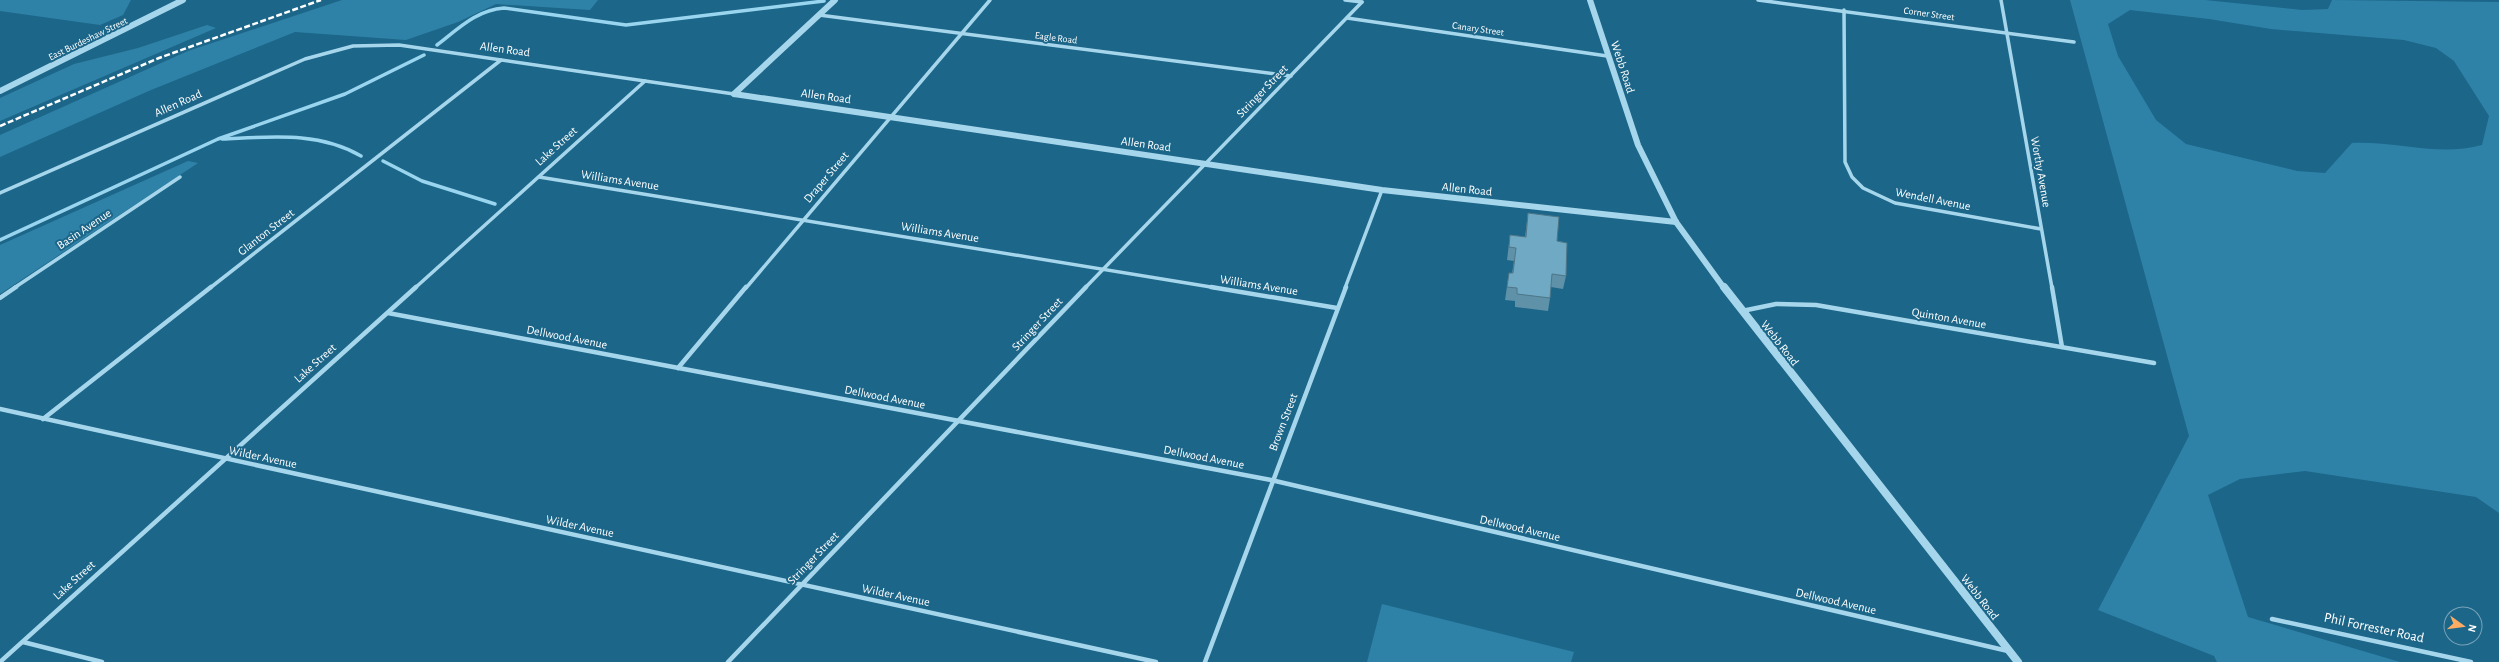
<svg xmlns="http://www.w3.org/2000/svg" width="2499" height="662" font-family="'Alegreya Sans',sans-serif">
<rect width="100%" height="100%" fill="#1c6689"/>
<!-- green -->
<g fill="#2f82a7" fill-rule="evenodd">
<path d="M0 0H131L123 15 100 25 0 11Z"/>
<path d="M342 0H598L590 10 496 4 458 22 406 40 295 32 151 90 0 157V135L188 51Z"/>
<path d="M2070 0H2205L2302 10 2328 9 2332 0 2499 2V513L2476 497 2305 471 2240 479 2208 495 2248 617 2400 662H2217L2214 656 2098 610 2189 436ZM2130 10 2209 19 2271 29 2404 40 2436 48 2454 61 2489 116 2482 145C2440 157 2395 141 2352 143L2325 173 2297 171 2186 144 2156 120 2118 56 2108 24Z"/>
<path d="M207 25 216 28 0 121V98L74 64 138 48Z"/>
<path d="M188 161 198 163 0 294V245Z"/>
<path d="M1382 604 1574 652 1571 662H1367Z"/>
</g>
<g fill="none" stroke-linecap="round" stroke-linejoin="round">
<!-- stream -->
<g stroke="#99d5ee" stroke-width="3.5">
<path d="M437 45C458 29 476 10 504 8L626 25 824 1"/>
<path d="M222 139C270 137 318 131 361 156"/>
<path d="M383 161 422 181 495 204"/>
<path d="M0 240 218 139 345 94 424 55"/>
</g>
<!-- minor-far1 -->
<g stroke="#a6d6ec" stroke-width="3.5">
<path d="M1345 0 1362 2"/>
<path d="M1758 0 2074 42"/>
<path d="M2001 0 2052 288"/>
<path d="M1844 10 1845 162 1852 177 1863 188 1895 203 2041 229"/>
<path d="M819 15 1291 76"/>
<path d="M1347 18 1607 56"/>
<path d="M539 177 1217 288"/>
<path d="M0 193 305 59 353 46 399 45 734 94"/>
<path d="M14 288 180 177"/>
<path d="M210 288 501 60"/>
<path d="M415 288 645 81"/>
<path d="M746 288 990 0"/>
<path d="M1085 288 1362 2"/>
<path d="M1345 288 1382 190"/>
</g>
<!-- minor -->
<g stroke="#a6d6ec" stroke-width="4.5">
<path d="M1211 287 1337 308"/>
<path d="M2052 287 2062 347"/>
<path d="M0 298 16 287"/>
<path d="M1742 311 1776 304 1816 305 2154 363"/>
<path d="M388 313 1271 480 2008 651"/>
<path d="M678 368 746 287"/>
<path d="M0 409 1156 662"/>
<path d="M43 419 211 287"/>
<path d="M2272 619 2471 662"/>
<path d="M23 642 102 662"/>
<path d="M0 662 416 287"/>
<path d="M728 662 1086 287"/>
<path d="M1205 662 1346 287"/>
</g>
<!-- tertiary-far1 -->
<g stroke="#a6d6ec" stroke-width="6">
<path d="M1590 0 1638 145 1676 222 1724 288"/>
<path d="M0 91 183 0"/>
<path d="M734 94 1382 190 1676 222"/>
<path d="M734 94 835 0"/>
</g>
<!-- tertiary -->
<path stroke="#a6d6ec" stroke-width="8" d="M1724 287 2018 662"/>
<!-- rail -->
<path stroke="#fff" stroke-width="2.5" stroke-dasharray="6 2.5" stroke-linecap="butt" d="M0 126 159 58 321 0"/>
</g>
<!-- wall -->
<path fill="#5f91a8" d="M1528 213 1557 241 1566 276 1563 289 1551 287 1550 298 1548 311 1515 307V301L1505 300 1509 273H1512L1514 261 1507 260 1510 235 1525 237Z"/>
<!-- building -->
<path fill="#6fa9c3" stroke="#4e7688" d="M1528 213 1559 217 1557 241 1567 243 1566 276 1552 274 1550 298 1517 294V288L1507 287 1509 273H1513L1516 248 1509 247 1510 235 1526 237Z"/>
<g text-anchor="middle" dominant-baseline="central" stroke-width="4" stroke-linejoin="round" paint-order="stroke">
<!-- far-street labels -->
<g font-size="10" fill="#fff" stroke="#1c6689">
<text transform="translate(1929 14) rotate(8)">Corner Street</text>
<text transform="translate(1478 29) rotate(8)">Canary Street</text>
<text transform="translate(1056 38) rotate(7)">Eagle Road</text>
<text transform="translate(88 39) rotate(-26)">East Burdeshaw Street</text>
</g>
<!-- street labels -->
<g font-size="12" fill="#fff" stroke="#1c6689">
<text transform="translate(505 49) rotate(8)">Allen Road</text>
<text transform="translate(1623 67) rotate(72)">Webb Road</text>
<text transform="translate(1262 91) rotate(-46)">Stringer Street</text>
<text transform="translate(826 96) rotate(8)">Allen Road</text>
<text transform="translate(178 103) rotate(-24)">Allen Road</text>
<text transform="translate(1146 144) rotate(8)">Allen Road</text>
<text transform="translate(556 146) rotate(-42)">Lake Street</text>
<text transform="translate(2041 172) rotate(80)">Worthy Avenue</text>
<text transform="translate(826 177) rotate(-50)">Draper Street</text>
<text transform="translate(620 180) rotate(9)">Williams Avenue</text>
<text transform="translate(1467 189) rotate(6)">Allen Road</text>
<text transform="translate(1933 199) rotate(11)">Wendell Avenue</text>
<text transform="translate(84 229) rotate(-34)">Basin Avenue</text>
<text transform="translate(266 232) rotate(-38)">Glanton Street</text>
<text transform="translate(940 232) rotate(9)">Williams Avenue</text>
<text transform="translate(1259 285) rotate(9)">Williams Avenue</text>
<text transform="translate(1949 318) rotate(10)">Quinton Avenue</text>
<text transform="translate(1037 324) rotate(-47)">Stringer Street</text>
<text transform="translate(567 337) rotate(11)">Dellwood Avenue</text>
<text transform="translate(1780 343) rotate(52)">Webb Road</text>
<text transform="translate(315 363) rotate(-42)">Lake Street</text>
<text transform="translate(885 397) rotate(11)">Dellwood Avenue</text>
<text transform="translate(1283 422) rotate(-69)">Brown Street</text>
<text transform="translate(263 457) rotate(12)">Wilder Avenue</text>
<text transform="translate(1204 457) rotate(11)">Dellwood Avenue</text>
<text transform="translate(580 526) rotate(12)">Wilder Avenue</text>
<text transform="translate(1520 528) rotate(13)">Dellwood Avenue</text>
<text transform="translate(813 558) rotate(-46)">Stringer Street</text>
<text transform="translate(74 580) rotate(-42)">Lake Street</text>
<text transform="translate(896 595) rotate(12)">Wilder Avenue</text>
<text transform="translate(1980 597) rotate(52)">Webb Road</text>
<text transform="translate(1836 601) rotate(13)">Dellwood Avenue</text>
</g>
<!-- near-street labels -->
<g font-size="14" fill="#fff" stroke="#1c6689">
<text transform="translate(2374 628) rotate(12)">Phil Forrester Road</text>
</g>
</g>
<!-- north arrow -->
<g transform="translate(2463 626) rotate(104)"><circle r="19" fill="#1c6689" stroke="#77a3b8"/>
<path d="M0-3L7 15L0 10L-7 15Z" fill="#fdac63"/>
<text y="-6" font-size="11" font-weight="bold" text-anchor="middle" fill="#ffffff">N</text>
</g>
</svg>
